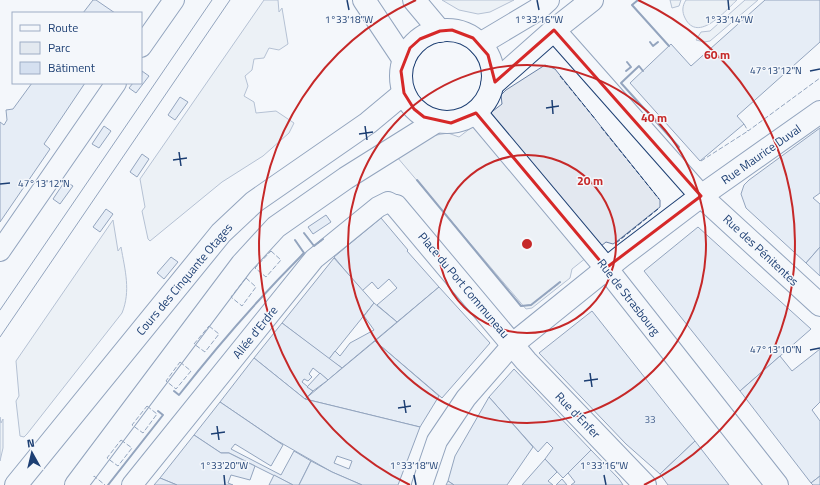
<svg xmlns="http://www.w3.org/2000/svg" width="820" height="485" font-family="'Titillium Web',sans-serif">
<rect width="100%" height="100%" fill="#f4f7fb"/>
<!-- green -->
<g fill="#e3e9f0" stroke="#687fa3">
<path d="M264 0H278L279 12 282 8 288 44 279 50 269 48 264 58 254 59 252 70 245 76 248 86 244 96 254 102 256 113 276 111 294 123 289 133 263 156 222 182 150 241 148 239 142 211 145 207 140 179Z"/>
<path d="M670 0H681L679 6 672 8Z"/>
<path d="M686 0H737C726 10 698 44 685 18 682 12 682 6 686 0Z"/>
<path d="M745 0H758L710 41 704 42 696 40 701 32 710 31Z"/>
<path d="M113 220 118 251 121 247C125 270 131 291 122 313L27 434 24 437 20 436 16 401 19 396 16 361Z"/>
<path d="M0 417 1 423 3 419V448L0 461Z"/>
</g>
<!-- parking -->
<g fill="#e3e8f0" stroke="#687fa3">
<path d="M442 0H514L490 12 478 14 459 10Z"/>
<path d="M545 65 555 69 660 200V207L616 242 613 244 606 242 572 269 570 278 532 308 526 309 397 157 431 136 448 133 459 137 502 104 501 95 506 90Z"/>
</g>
<!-- building -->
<g fill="#d5e0f0" stroke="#1d3f73" fill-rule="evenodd">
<path d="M93 0H96L115 13H83Z"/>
<path d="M765 0H820V42L737 116 744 124 700 161 630 83 671 44 691 66Z"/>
<path d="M142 71 149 76 136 93 129 88 133 83H141Z"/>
<path d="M32 83H85L44 144 50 149 0 222V122L4 125 7 120 6 110 13 109Z"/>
<path d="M180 97 188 102 175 120 168 115Z"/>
<path d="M104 126 111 131 99 148 92 144Z"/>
<path d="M820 128V193L813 198 820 204V247L806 263 746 208 741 194 744 185 749 180Z"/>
<path d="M142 154 149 159 137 177 130 172Z"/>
<path d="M65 181 73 186 60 204 53 199Z"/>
<path d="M106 209 113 214 100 232 93 227Z"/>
<path d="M326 215 331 222 313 234 308 227Z"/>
<path d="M381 218 408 250 407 251 439 287 397 322 377 305 397 288 389 279 378 289 372 282 362 291 334 257Z"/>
<path d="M698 227 811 329 740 391 644 271Z"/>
<path d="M820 247V276L806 263Z"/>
<path d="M171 257 178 262 164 279 157 273Z"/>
<path d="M334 258 374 303 329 359 282 323Z"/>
<path d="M439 287 490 343 442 398 375 341Z"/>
<path d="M374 303 397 322 342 368 329 359 335 351 340 356 350 343 374 330 364 316Z"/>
<path d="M592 311 695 441 660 474 626 444 539 353Z"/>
<path d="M282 323 342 368 328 380 313 368 309 374 312 377 308 381 304 379 302 382 313 391 305 399 254 358Z"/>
<path d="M375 341 439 396 420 427 305 399Z"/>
<path d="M820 349V402L812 410 820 421V476L811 483 740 391 780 356 792 371Z"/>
<path d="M254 358 305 399 420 427 398 485H362L332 472 276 440 220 402ZM337 456 352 461 349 469 334 463Z"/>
<path d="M514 369 591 450 563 478 545 459 553 448 547 442 538 452 489 397Z"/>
<path d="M320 373 328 380 313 391 307 387Z"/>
<path d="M489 397 533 447 507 485H454L448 481 455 456Z"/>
<path d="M220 402 283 445 271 466 235 444 231 449 281 475 294 451 311 461 299 485H293L229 453H221L194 435Z"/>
<path d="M194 435 221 453H229L255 466 250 480 231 475 228 483 233 485H177L160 478Z"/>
<path d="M695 441 729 485H668L660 474Z"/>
<path d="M591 450 619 479 623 485H571L575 482 568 473Z"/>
<path d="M545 459 557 472 548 481 553 485H522Z"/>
<path d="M311 461 332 472 362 485H299Z"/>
<path d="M274 475 293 485H269Z"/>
<path d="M820 476V485H813L811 483Z"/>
<path d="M160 478 177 485H154Z"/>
<path d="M562 479 567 485H556Z"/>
<path d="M448 481 454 485H446Z"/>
</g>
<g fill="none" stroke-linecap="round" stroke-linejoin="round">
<!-- pedestrian casing -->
<g stroke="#1d3f73" stroke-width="22">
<g id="pedestrian">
<path d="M141 47 174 0"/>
<path d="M0 251 116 83"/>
<path d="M132 485 314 259 378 207 388 202 396 206"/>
<path d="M422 485 437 441 466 398 513 344"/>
</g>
</g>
<!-- minor casing -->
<g stroke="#1d3f73" stroke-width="24">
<g id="minor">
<path d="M554 30 701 196 820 305"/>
<path d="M396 206 526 361 645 485"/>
<path d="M513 344 622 256 701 196 820 112"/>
<path d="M16 485 221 233 254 202 368 123 404 93"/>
<path d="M76 485 242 264 276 227 346 178 437 121"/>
</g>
</g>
<!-- secondary casing -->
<g stroke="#1d3f73" stroke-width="24">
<g id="secondary">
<path d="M364 0 404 60"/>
<path d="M414 0 440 31"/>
<circle cx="447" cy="76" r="46"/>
<path d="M480 44 537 10 548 0"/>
<path d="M492 85 554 30 592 0"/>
<path d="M476 113 606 268 777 485"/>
</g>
</g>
<!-- pedestrian -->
<use href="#pedestrian" stroke="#f4f7fb" stroke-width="20"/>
<!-- minor -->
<use href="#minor" stroke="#f4f7fb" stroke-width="22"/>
<!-- secondary -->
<use href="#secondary" stroke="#f4f7fb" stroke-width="22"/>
<!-- tram -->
<g stroke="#1d3f73" stroke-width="1">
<path d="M0 310 212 0"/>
<path d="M0 337 230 0"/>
</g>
<!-- fence -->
<g stroke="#1d3f73" stroke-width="1" stroke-dasharray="5 2" stroke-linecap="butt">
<path d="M560 76 596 120"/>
<path d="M744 124 748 131 820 78"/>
<path d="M601 127 659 199"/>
<path d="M701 161 748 131"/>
<path d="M417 180 521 306 531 305 561 282"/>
<path d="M304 233 314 246 324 239"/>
<path d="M616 243 658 209"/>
<path d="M271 251 281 260 266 277 255 268Z"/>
<path d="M246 278 256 287 242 306 231 297Z"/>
<path d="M278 279 304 253 295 240"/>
<path d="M209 326 219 334 205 352 194 344Z"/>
<path d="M180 362 191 371 176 389 166 381Z"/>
<path d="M147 406 157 414 143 433 132 425Z"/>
<path d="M121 440 132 448 118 466 107 458Z"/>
<path d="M94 477V476L105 485"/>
</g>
<!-- wall -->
<g stroke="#1d3f73" stroke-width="2">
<path d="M638 0 632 5 669 46"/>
<path d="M650 42 653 46 658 42"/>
<path d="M626 71 631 67 627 62"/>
<path d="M643 71 639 66 621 83 679 147"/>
<path d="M417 180 521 306 531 305 560 282"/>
<path d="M304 233 314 246 323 239"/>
<path d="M174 391 179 395C218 345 259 298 304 253L295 240"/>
<path d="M108 485 163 415 158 411"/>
</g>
</g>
<!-- marked area -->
<path d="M0 0H820V485H0ZM452 30 473 38 488 55 495 82 554 30 701 196 606 268 476 113 451 123 424 117 414 109 404 93 401 71 410 48 420 39 440 31Z" fill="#f4f7fb" fill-opacity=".55" fill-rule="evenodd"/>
<path fill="none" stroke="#d62828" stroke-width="3" stroke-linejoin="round" d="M452 30 473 38 488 55 495 82 554 30 701 196 606 268 476 113 451 123 424 117 414 109 404 93 401 71 410 48 420 39 440 31Z"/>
<!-- ticks -->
<path fill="none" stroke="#1d3f73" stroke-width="1.5" d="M347 0 349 10M537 0 539 10M728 0 729 10M810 71 820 69M552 100 553 114M546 108 559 106M365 126 367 140M359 134 373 132M179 152 181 166M173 160 187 158M0 184 10 183M810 350 820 348M590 373 592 387M584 381 598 379M404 400 406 413M398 408 411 406M217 426 219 440M211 434 225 432M224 475 225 485M414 475 416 485M604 475 606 485"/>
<!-- distance rings -->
<g fill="none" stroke="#c62828" stroke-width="2">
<circle cx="527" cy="244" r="89"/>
<circle cx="527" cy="244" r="179"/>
<path d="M410 485A268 268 0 0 1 416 0M638 0A268 268 0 0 1 644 485"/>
</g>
<g text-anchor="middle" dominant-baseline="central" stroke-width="3" stroke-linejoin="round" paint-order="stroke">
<!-- number labels -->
<g font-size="10" fill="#4b6792">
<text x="650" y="419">33</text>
</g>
<!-- street labels -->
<g font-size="12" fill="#1d3f73" stroke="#f4f7fb">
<text transform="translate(761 154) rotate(-35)">Rue Maurice Duval</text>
<text transform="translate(761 250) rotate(43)">Rue des Pénitentes</text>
<text transform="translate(184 279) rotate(-50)">Cours des Cinquante Otages</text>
<text transform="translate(464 285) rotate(50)">Place du Port Communeau</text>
<text transform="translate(629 297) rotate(52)">Rue de Strasbourg</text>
<text transform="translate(255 332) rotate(-51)">Allée d'Erdre</text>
<text transform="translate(578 415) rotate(46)">Rue d'Enfer</text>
</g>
</g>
<g font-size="10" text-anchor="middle" fill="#1d3f73" stroke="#f4f7fb" stroke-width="3" stroke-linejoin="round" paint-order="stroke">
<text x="349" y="23">1°33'18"W</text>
<text x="539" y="23">1°33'16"W</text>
<text x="729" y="23">1°33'14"W</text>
<text x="776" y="74">47°13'12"N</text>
<text x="44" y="187">47°13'12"N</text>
<text x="776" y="353">47°13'10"N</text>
<text x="224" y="469">1°33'20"W</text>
<text x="414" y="469">1°33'18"W</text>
<text x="604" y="469">1°33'16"W</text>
</g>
<circle cx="527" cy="244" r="6" fill="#c62828" stroke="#f4f7fb" stroke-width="2"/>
<g font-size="12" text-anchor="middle" font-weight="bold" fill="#c62828" stroke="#f4f7fb" stroke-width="3" stroke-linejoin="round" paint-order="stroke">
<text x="717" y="59">60 m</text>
<text x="654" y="122">40 m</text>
<text x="590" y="185">20 m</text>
</g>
<!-- legend -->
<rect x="12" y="12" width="130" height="72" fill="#f4f7fb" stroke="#9eadc5"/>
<rect x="20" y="25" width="20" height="6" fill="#f4f7fb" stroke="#9eadc5"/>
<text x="48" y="32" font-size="12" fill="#1d3f73">Route</text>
<rect x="20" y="42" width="20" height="12" fill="#e3e9f0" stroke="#9eadc5"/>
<text x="48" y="52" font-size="12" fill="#1d3f73">Parc</text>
<rect x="20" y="62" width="20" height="12" fill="#d5e0f0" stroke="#9eadc5"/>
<text x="48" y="72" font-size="12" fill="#1d3f73">Bâtiment</text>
<!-- north arrow -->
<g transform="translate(32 453) rotate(352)" stroke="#f4f7fb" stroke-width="3" paint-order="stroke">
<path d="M0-3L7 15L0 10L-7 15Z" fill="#1d3f73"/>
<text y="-6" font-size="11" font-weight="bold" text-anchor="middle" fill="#1d3f73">N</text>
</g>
</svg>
